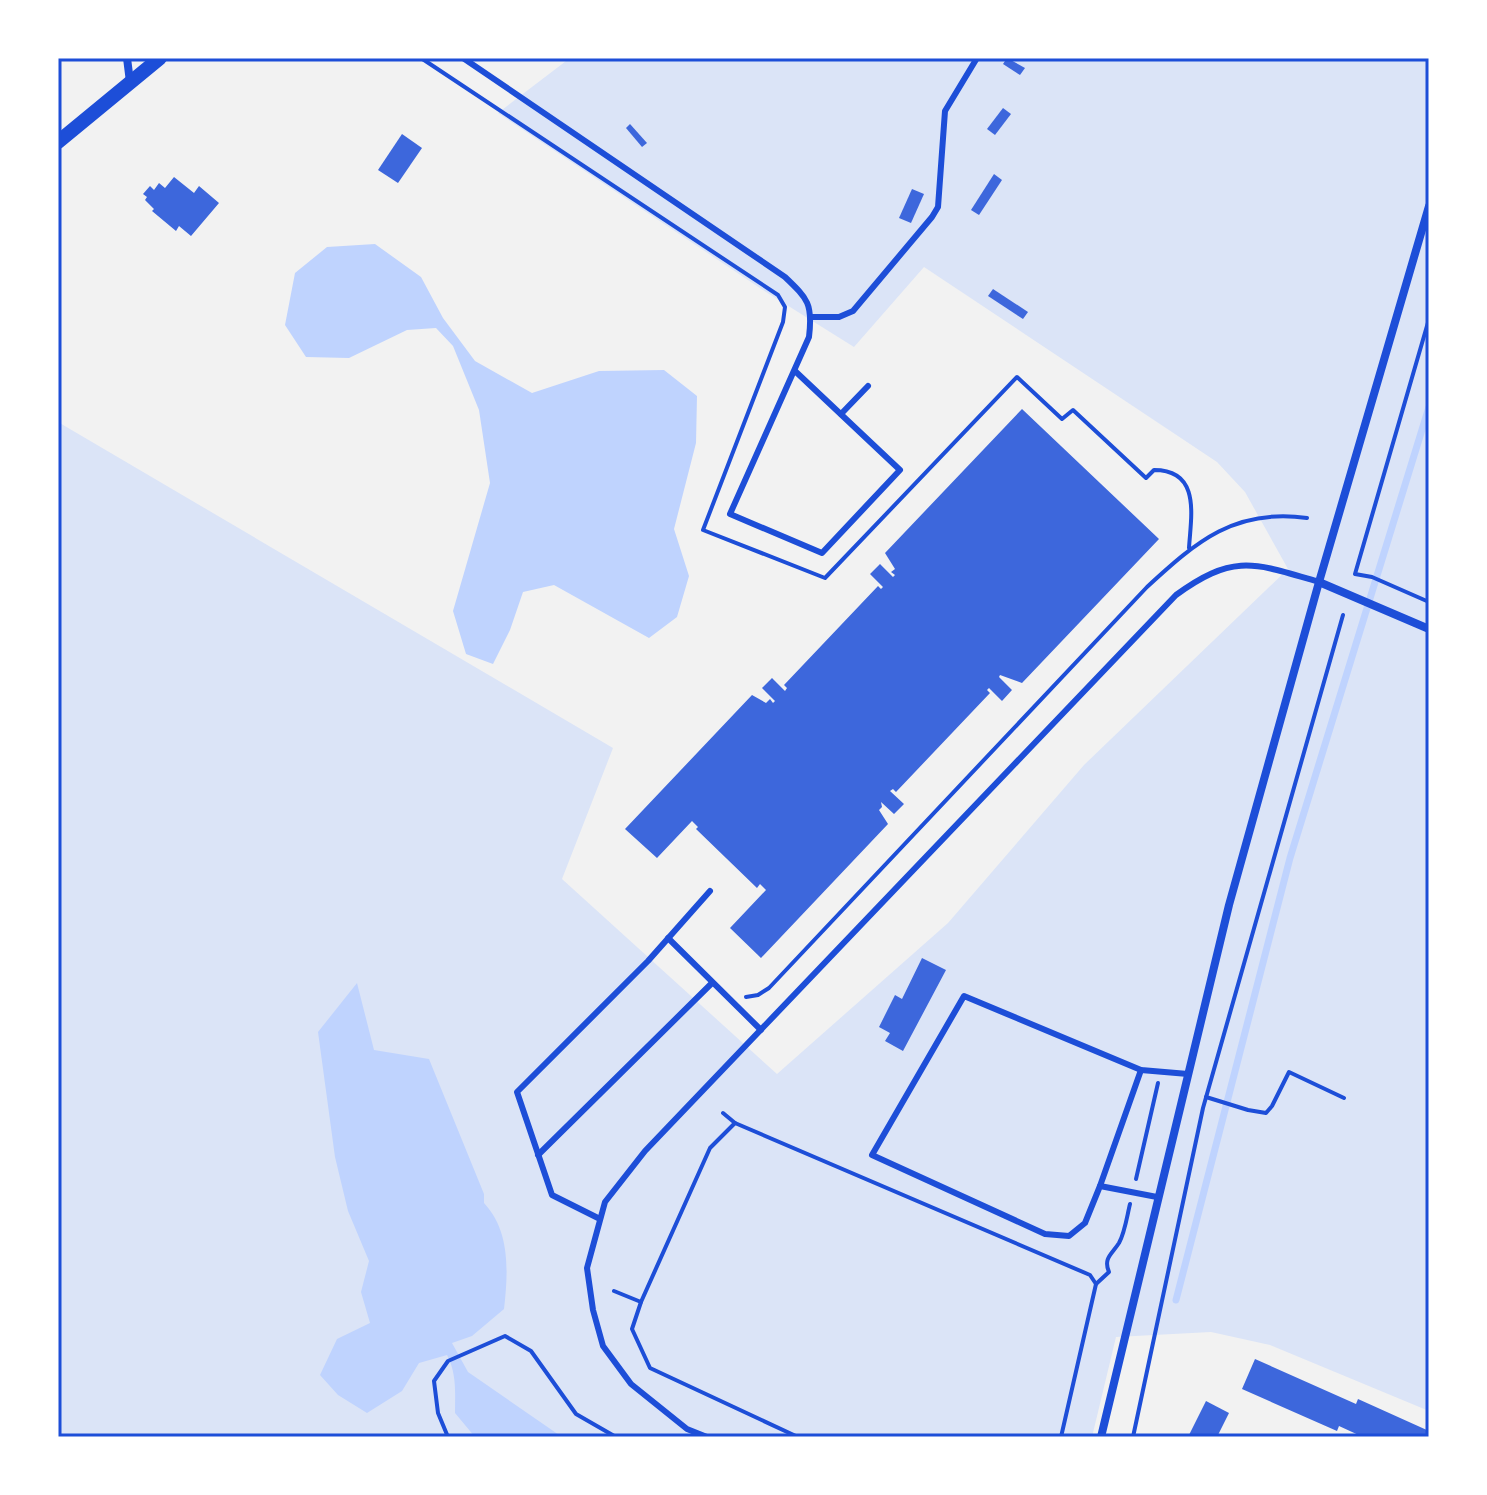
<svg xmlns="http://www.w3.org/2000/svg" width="1487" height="1495" font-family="'Exo 2',sans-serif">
<rect width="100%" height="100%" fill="#f2f2f2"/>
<!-- green -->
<path fill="#dbe4f7" d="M570 58H1429V1411L1270 1345 1211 1332 1116 1337 1092 1437H58V422L613 748 562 879 777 1074 948 923 1084 765 1288 569 1245 492 1217 462 924 267 854 347 766 292 498 113Z"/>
<!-- water -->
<g fill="#bfd3fe">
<path d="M375 244 421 277 443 318 475 361 532 393 599 371 664 370 697 396 696 443 674 529 689 576 677 617 649 638 554 585 523 592 510 630 493 664 466 654 453 611 490 483 479 410 453 346 436 328 407 330 349 358 306 357 285 325 295 273 327 247Z"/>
<path d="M357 983 374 1050 429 1059 484 1194V1203C511 1232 508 1273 504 1309L472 1336 452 1343 468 1372 562 1437H475L455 1413C455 1393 457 1374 447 1355L419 1363 402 1391 367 1413 338 1395 320 1375 337 1339 370 1323 361 1292 369 1261 348 1211 335 1157 318 1032Z"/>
</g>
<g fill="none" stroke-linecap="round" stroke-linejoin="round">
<!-- stream -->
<path stroke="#bfd3fe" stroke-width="7" d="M1176 1300 1290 858 1429 407"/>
</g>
<!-- building -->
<g fill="#3d67dc">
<path d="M1007 58 1025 68 1020 75 1003 64Z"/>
<path d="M1003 108 1011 114 995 135 987 129Z"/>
<path d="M630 124 647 143 642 147 626 128Z"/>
<path d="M402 134 422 148 398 183 378 170Z"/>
<path d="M994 174 1002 180 979 215 971 210Z"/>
<path d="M174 177 194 193 199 186 219 203 191 236 179 226 176 231 152 211 154 209 145 200 147 197 143 194 150 186 154 190 159 183 165 188Z"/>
<path d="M912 189 924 194 911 223 899 218Z"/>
<path d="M993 289 1028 312 1023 319 988 296Z"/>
<path d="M1022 409 1159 539 1022 683 1000 675 999 677 1012 690 1002 701 989 688 987 690 990 693 896 792 893 789 890 791 904 804 894 814 881 802 882 807 879 810 888 824 761 958 730 928 766 890 760 884 757 888 696 829 698 827 692 821 657 858 625 829 752 695 766 703 770 699 773 703 775 701 762 688 772 678 785 691 787 688 784 685 878 586 881 589 883 587 870 574 880 564 893 577 895 575 891 572 895 569 885 553Z"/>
<path d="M922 958 946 970 903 1051 885 1041 890 1033 879 1027 895 995 902 999Z"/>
<path d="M1255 1359 1356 1404 1358 1399 1429 1431V1437H1363L1339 1426 1337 1431 1242 1389Z"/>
<path d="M1206 1401 1229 1413 1217 1437H1188Z"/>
</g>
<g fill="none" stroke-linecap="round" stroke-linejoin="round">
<!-- path -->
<g stroke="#1d4ed8" stroke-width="4">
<path d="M421 58 778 295 785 307 783 322 703 530 825 578 1017 377 1062 419 1073 410 1146 478 1154 470C1201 470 1191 516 1189 548"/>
<path d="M1429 319 1355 574 1372 577 1429 602"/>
<path d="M746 997 758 995 769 988 1147 587C1197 541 1235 508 1307 518"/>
<path d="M1206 1097 1248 1110 1266 1113 1272 1106 1289 1072 1344 1098"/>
<path d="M723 1113 735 1123 1090 1275 1096 1284"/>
<path d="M1136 1179 1158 1083"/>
<path d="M614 1291 641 1302 710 1148 735 1123"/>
<path d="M641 1302 632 1329 650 1368 798 1437"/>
<path d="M448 1437 438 1413 434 1381 448 1361 505 1336 531 1351 576 1414 616 1437"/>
<path d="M1061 1437 1096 1284 1109 1272C1103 1258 1112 1254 1119 1243 1125 1232 1127 1216 1130 1204"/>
<path d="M1133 1437 1203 1108 1343 615"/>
</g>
<!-- service -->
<g stroke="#1d4ed8" stroke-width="6">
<path d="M463 58 785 277C808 299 813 304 809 337L730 514 822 553 900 470 795 371"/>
<path d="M812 317H839L853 311 932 217 938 207 945 111 977 58"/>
<path d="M841 414 868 386"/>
<path d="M668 938 761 1030"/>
<path d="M538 1155 712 983"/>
<path d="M1100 1186 1141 1070"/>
<path d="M1157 1197 1100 1186 1085 1223 1069 1236 1045 1234 872 1155 964 996 1141 1070 1188 1074"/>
<path d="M600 1219 552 1195 517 1092 648 961 710 891"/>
<path d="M707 1437 687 1429 631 1384 603 1346 593 1310 587 1268 605 1202 645 1151 1176 595C1234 553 1254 563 1319 582"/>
</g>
<!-- minor -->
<g stroke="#1d4ed8" stroke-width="8">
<path d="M127 58 130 82"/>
<path d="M1319 582 1429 629"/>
<path d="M1101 1437 1229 905 1319 582 1429 206"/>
</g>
<!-- tertiary -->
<path stroke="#1d4ed8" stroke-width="14" d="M58 142 160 58"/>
</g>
<!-- border -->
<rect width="1487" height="1495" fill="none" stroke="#ffffff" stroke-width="120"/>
<rect x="60" y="60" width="1367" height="1375" fill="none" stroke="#1d4ed8" stroke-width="3"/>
</svg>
